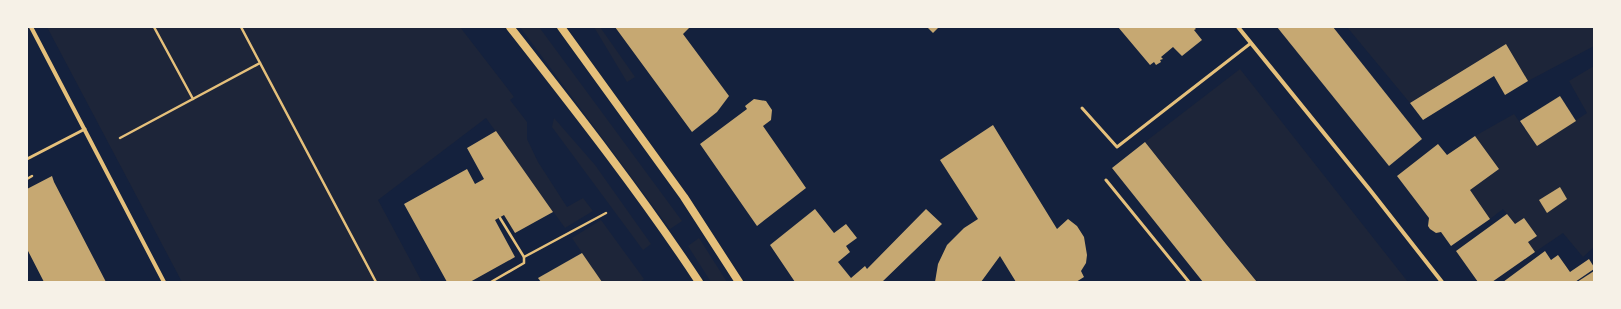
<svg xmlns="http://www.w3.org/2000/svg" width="1621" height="309" font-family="'Libre Baskerville',serif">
<rect width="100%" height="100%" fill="#14213d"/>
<!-- green -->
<g fill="#1d2539">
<path d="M47 27H460L514 97 510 100 527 122V139L538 162 567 207 583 198 593 211 565 228 486 118 378 200 422 282H182Z"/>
<path d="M520 27H539L682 221 670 229Z"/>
<path d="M594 27H600L635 77 627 82Z"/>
<path d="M1347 27H1594V46L1528 81 1506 44 1410 103Z"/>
<path d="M1594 66V247L1583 257 1563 233 1535 252 1528 242 1537 236 1524 218 1515 224 1503 209 1490 219 1470 190 1499 169 1475 136 1514 114 1537 146 1587 113 1569 81Z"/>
<path d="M1240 69 1408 282H1257L1145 142Z"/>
<path d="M554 118 595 165 651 244 643 250 552 127Z"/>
<path d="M601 220 644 279 640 282H602L572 238Z"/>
<path d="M699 238 727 282H711L688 246Z"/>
</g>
<!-- building -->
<g fill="#c6a872">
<path d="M615 27H690L683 34 729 96 717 112 692 132Z"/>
<path d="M927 27H939L933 33Z"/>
<path d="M1118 27H1194L1196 29 1194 30 1202 40 1182 56 1173 47 1161 57 1163 59 1160 60 1161 62 1156 65 1154 62 1150 65Z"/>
<path d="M1277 27H1333L1422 139 1389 166Z"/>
<path d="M1506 44 1528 81 1505 95 1494 76 1423 120 1410 103Z"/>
<path d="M1560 96 1576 121 1537 146 1520 121Z"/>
<path d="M754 99 766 101 772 110 771 120 763 126 806 188 757 226 700 144 747 109 745 106Z"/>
<path d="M993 125 1057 229 1068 219 1077 226 1084 237 1087 255 1086 263 1081 271 1084 277 1076 282H1016L1000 256 981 282H935L938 264 947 245 964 228 978 219 940 160Z"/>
<path d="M496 131 553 212 515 233 504 215 495 220 515 257 470 282H447L404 204 467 169 475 184 484 179 467 148Z"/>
<path d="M1475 136 1499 169 1470 190 1490 219 1451 246 1441 232 1436 233 1430 229 1428 226 1429 218 1397 176 1438 144 1447 155Z"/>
<path d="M1145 142 1226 244 1257 282H1203L1112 168Z"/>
<path d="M52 176 54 182 106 282H44L27 249V189Z"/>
<path d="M1560 187 1567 199 1547 213 1539 200Z"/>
<path d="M815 209 834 233 846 224 857 238 846 246 850 252 838 262 851 278 865 266 867 269 926 209 942 224 882 282H795L770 245Z"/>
<path d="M1507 214 1515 224 1524 218 1537 236 1528 242 1535 252 1492 282H1478L1456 251Z"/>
<path d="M1545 251 1551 260 1558 255 1570 272 1589 259 1594 267V269L1575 282H1503Z"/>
<path d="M582 253 602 282H541L538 278Z"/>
<path d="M1594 271 1593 282H1577Z"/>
</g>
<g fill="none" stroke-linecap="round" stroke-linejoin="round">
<!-- path -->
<g stroke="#e5c07b" stroke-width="2.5">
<path d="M154 27 193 99"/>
<path d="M241 27 376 282"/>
<path d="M120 138 260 63"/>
<path d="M27 179 32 176"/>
<path d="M500 218 524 257"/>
<path d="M491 282 524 263V257L606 213"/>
</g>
<!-- service -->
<g stroke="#e5c07b" stroke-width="3">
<path d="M1082 108 1117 147 1251 43"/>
<path d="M27 159 85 129"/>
<path d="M1106 180 1189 282"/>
</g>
<!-- minor -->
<g stroke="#e5c07b" stroke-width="4">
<path d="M31 27 164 282"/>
<path d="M1238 27 1370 190 1442 282"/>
</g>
<!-- secondary -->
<g stroke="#e5c07b" stroke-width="8">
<path d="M510 27C575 110 641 194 699 282"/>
<path d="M561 27 684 197 739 282"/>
</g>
</g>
<!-- border -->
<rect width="1621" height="309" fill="none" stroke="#f6f1e7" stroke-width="56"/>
</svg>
